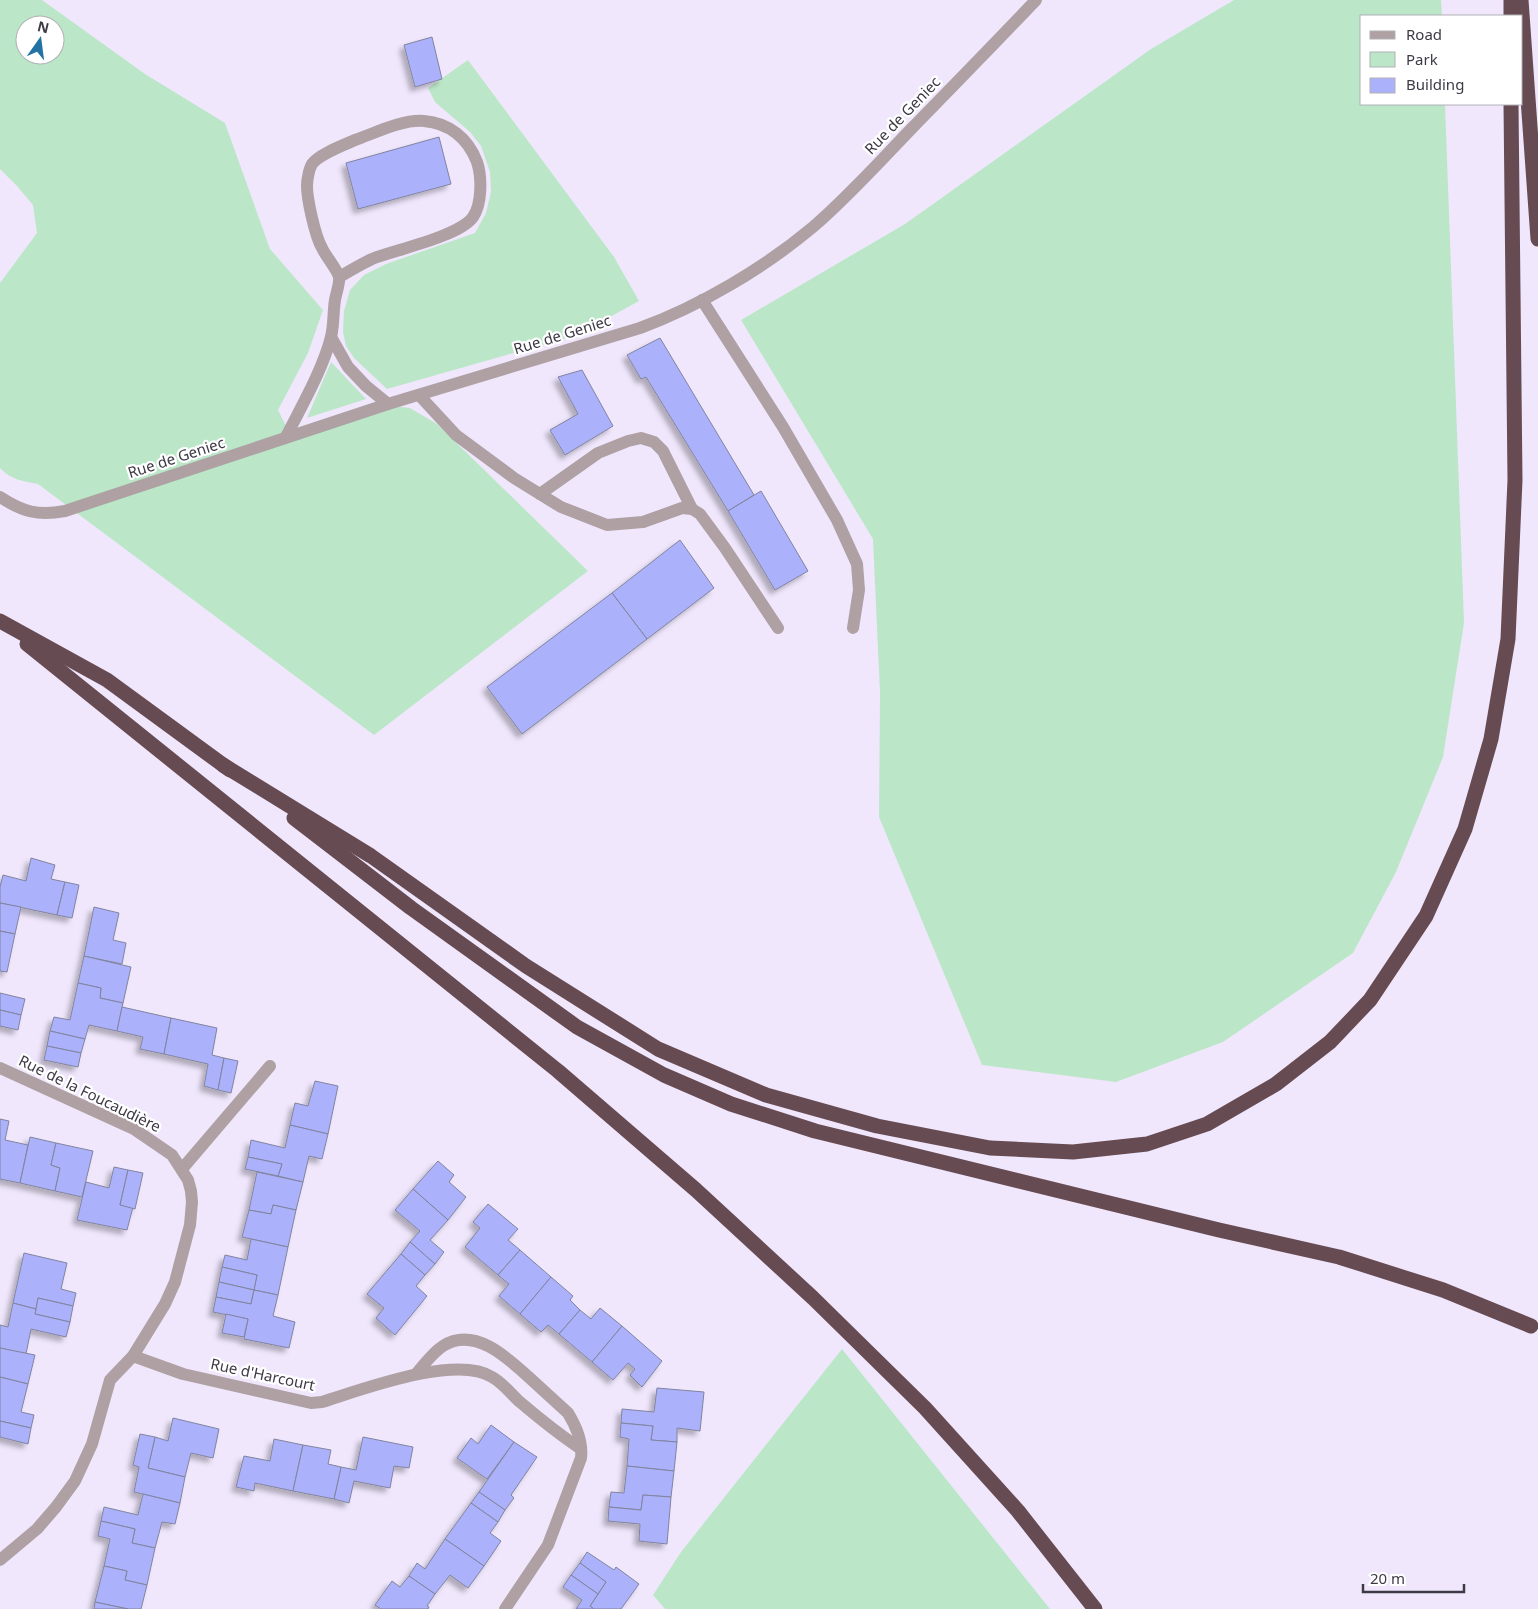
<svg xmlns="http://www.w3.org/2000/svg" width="1538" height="1609" font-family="'Noto Sans',sans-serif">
<defs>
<filter id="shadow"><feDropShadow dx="-4.5" dy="4.5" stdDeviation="2.5" flood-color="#0004"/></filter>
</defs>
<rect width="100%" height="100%" fill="#f0e7fd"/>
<!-- green -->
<g fill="#bbe7c8" fill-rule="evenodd">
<path d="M0 0H42L145 74 225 123 270 249 323 310 308 353 278 410 292 438 391 406 410 408 437 424 588 571 374 735 38 484C23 481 11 480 0 468V283L37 233 33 205 17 186 0 169ZM25 25H55V55H25Z"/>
<path d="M1234 0H1441L1442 16H1362V104H1445L1464 623 1443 757 1396 872 1353 953 1223 1042 1116 1082 982 1065 879 817 880 692 873 539 741 320 905 224 1151 49Z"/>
<path d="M468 60 614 257 639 301 577 335 387 389 354 358 346 346 343 332 344 311 350 290 364 275 386 264 475 233 486 213 491 192 490 172 481 146 470 132 435 102 428 88Z"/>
<path d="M331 362 366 399 307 418Z"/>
<path d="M842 1349 1050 1609H665L653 1595 681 1552Z"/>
</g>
<!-- building -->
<g fill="#abb1fa" stroke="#81849e" filter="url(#shadow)">
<path d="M432 37 442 79 415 87 404 45Z"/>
<path d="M439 137 451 184 358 209 346 163Z"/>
<path d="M660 338 754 495 728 511 646 377 641 379 627 355Z"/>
<path d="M582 370 613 426 565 455 550 430 578 414 558 377Z"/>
<path d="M761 491 808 571 775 590 728 511Z"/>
<path d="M680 540 714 588 647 639 612 593Z"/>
<path d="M612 593 647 639 522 734 487 687Z"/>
<path d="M31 858 55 865 51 879 65 882 57 915 0 903V887L3 875 26 881Z"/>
<path d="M65 882 79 885 72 918 57 915Z"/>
<path d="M0 903 21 907 15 934 0 931Z"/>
<path d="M94 907 119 913 113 940 126 943 122 964 84 956Z"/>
<path d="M0 931 15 934 7 972 0 971Z"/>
<path d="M84 956 131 967 123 1003 100 998 101 988 78 983Z"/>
<path d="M78 983 101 988 100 998 123 1003 117 1031 89 1025 85 1039 50 1031 54 1017 70 1020Z"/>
<path d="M0 993 25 999 21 1015 0 1010Z"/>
<path d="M122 1007 171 1018 164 1054 140 1049 143 1037 117 1031Z"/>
<path d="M0 1010 21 1015 18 1030 0 1026Z"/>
<path d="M171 1018 217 1028 212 1055 224 1058 218 1090 204 1086 208 1064 164 1054Z"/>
<path d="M50 1031 85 1039 81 1053 47 1046Z"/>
<path d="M47 1046 81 1053 78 1067 44 1060Z"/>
<path d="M224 1058 238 1061 231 1093 218 1090Z"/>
<path d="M315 1081 338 1086 328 1134 290 1125 295 1103 308 1106Z"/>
<path d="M0 1119 9 1121 5 1140 28 1145 20 1183 0 1179Z"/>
<path d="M290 1125 328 1134 322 1159 309 1156 303 1182 278 1176 282 1164 248 1157 251 1140 285 1148Z"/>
<path d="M30 1137 56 1143 51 1165 60 1168 55 1191 20 1183Z"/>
<path d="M56 1143 93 1151 82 1197 55 1191 60 1168 51 1165Z"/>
<path d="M248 1157 282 1164 278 1176 245 1169Z"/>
<path d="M438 1161 454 1175 449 1182 466 1197 448 1220 413 1189Z"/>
<path d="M114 1167 128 1170 120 1205 133 1207 127 1230 77 1220 86 1182 109 1188Z"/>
<path d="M128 1170 143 1173 135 1209 120 1205Z"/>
<path d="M257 1172 303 1182 296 1210 273 1205 271 1214 249 1210Z"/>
<path d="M413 1189 448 1220 430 1240 444 1252 435 1264 410 1242 420 1231 395 1210Z"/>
<path d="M488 1204 518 1229 508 1240 520 1250 498 1275 465 1247 480 1228 473 1222Z"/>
<path d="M273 1205 296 1210 288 1247 242 1237 249 1210 271 1214Z"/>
<path d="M251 1239 288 1247 278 1295 254 1290 257 1275 222 1267 225 1255 247 1260Z"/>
<path d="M410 1242 435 1264 425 1275 401 1254Z"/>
<path d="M520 1250 551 1277 520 1314 499 1296 509 1284 498 1275Z"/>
<path d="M24 1253 67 1263 61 1289 76 1293 73 1306 38 1298 36 1309 13 1303Z"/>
<path d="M401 1254 425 1275 416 1286 427 1296 395 1335 376 1318 384 1308 367 1294Z"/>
<path d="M222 1267 257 1275 254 1290 219 1282Z"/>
<path d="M551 1277 573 1296 570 1300 580 1310 559 1334 548 1325 541 1332 520 1314Z"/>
<path d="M219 1282 254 1290 251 1304 216 1297Z"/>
<path d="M254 1290 278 1295 273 1316 295 1322 289 1348 244 1339 248 1319 213 1312 216 1297 251 1304Z"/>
<path d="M38 1298 73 1306 70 1322 35 1314Z"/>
<path d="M13 1303 36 1309 35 1314 70 1322 66 1337 31 1329 26 1354 0 1348V1325L8 1327Z"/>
<path d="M600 1308 622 1326 592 1362 559 1334 580 1310 591 1319Z"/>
<path d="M226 1314 248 1319 244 1337 222 1333Z"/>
<path d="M622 1326 662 1361 642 1387 630 1375 635 1369 628 1363 613 1380 592 1362Z"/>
<path d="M0 1348 35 1355 28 1384 0 1377Z"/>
<path d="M0 1377 28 1384 21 1412 34 1415 31 1428 0 1421Z"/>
<path d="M657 1388 704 1392 700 1431 677 1428V1442L651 1440 653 1426 621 1423 622 1409 654 1412Z"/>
<path d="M173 1418 219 1429 213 1458 191 1453 185 1477 148 1468 155 1437 168 1441Z"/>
<path d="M0 1421 31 1428 28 1444 0 1437Z"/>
<path d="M621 1423 653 1426 651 1440 677 1442 674 1471 627 1466 629 1439 620 1437Z"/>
<path d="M491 1425 514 1442 487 1479 457 1458 471 1438 478 1444Z"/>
<path d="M140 1434 155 1437 148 1468 185 1477 180 1503 134 1492 139 1467 133 1465Z"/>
<path d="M363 1437 413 1447 409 1468 394 1466 390 1488 354 1481 349 1503 334 1499 341 1467 356 1470Z"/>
<path d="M274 1439 303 1445 293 1491 255 1483 254 1491 236 1487 244 1456 270 1461Z"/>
<path d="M514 1442 537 1457 511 1495 514 1498 505 1510 479 1492Z"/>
<path d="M303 1445 331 1450 328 1464 341 1467 334 1499 293 1491Z"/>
<path d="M627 1466 674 1471 671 1497 643 1495 641 1510 609 1507 611 1492 624 1493Z"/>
<path d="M479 1492 505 1510 498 1522 471 1503Z"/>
<path d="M143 1494 180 1503 175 1524 162 1522 155 1548 132 1543 135 1529 101 1521 104 1507 138 1515Z"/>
<path d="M643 1495 671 1497 667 1544 639 1541 640 1524 608 1521 609 1507 641 1510Z"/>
<path d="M471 1503 498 1522 490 1533 501 1541 484 1566 445 1539Z"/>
<path d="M101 1521 135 1529 132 1543 155 1548 147 1585 125 1580 127 1571 104 1566 110 1539 98 1536Z"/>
<path d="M445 1539 484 1566 468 1588 450 1575 435 1594 409 1576 417 1563 425 1569Z"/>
<path d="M587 1552 614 1570 616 1567 639 1584 621 1609H594L590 1606 606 1582 580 1563Z"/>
<path d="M580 1563 606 1582 598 1594 571 1575Z"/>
<path d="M104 1566 127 1571 125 1580 147 1585 141 1609H128L95 1602Z"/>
<path d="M571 1575 598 1594 590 1606 594 1609H576L582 1600 563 1587Z"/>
<path d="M409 1576 435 1594 427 1606 429 1607 428 1609H381L375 1605 392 1581 400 1587Z"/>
<path d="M95 1602 128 1609H94Z"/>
</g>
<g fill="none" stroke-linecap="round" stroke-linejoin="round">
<!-- lane -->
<g stroke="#aea0a3" stroke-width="12">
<path d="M331 337 348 367 366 386 388 404"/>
<path d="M419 395 456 435 514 478 561 507 607 525 643 522 682 508 692 509 700 514 725 548 778 628"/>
<path d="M286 437C301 407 323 369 331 337 334 325 333 312 335 300 336 293 340 284 339 277 338 271 325 255 322 248 315 236 307 199 307 186 307 180 309 169 312 164 319 154 344 145 355 140 375 133 403 119 424 121 449 123 468 138 477 162 482 177 482 204 473 217 460 236 395 250 372 259 361 264 350 271 339 277"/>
<path d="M540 494 598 453 628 441 641 438 654 442 663 451 692 509"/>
<path d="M182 1169 270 1066"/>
</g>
<!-- street -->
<g stroke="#aea0a3" stroke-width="12">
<path d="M702 300 783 427 837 520 857 564 859 590 853 628"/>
<path d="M0 497C23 512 38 516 65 511L388 404 640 328C700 306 764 268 813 227 849 196 881 160 915 125 955 84 996 42 1036 0"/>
<path d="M0 1068 134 1129 172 1155 188 1180 191 1191 192 1202 190 1225 175 1282 165 1304 133 1356 110 1380 92 1444 75 1481 56 1507 37 1529 0 1560"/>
<path d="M133 1356 183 1374 311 1403 322 1402C361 1390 456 1354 492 1377 503 1383 511 1394 520 1402 540 1419 560 1435 581 1449"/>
<path d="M416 1374C424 1365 432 1353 443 1346 476 1325 511 1361 533 1381 545 1392 556 1402 568 1413 576 1426 583 1442 581 1458L548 1545 505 1609"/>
</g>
<!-- highway -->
<g stroke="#674b52" stroke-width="15">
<path d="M1511 0V16"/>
<path d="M1521 0 1538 239"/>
<path d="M0 621 107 680 230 770"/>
<path d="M27 644 558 1071 696 1190 813 1298 925 1408 1018 1511 1095 1609"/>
<path d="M223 765 371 856 526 966 658 1049 766 1095 877 1126 990 1148 1073 1152 1147 1144 1207 1124 1276 1084 1330 1042 1370 1000 1426 916 1465 829 1491 739 1508 639 1515 480 1511 104"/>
<path d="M294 818 411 908 577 1027 664 1075 731 1104 815 1131 1219 1230 1339 1257 1443 1290 1531 1326"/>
</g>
</g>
<g text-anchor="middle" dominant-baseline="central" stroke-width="4.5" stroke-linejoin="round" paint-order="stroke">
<!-- street labels -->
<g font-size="15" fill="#3e3a45" stroke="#fff">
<text transform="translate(902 115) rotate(-46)">Rue de Geniec</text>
<text transform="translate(562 334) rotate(-17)">Rue de Geniec</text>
<text transform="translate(176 457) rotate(-18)">Rue de Geniec</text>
<text transform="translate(90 1093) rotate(26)">Rue de la Foucaudière</text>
<text transform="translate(263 1374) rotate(12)">Rue d'Harcourt</text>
</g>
</g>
<!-- legend -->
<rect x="1360" y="15" width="162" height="90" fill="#ffffff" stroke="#b2b0b5"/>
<rect x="1370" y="31" width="25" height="8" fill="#aea0a3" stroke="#b2b0b5"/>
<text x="1406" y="40" font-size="15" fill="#3e3a45">Road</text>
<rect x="1370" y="52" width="25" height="15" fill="#bbe7c8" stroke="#b2b0b5"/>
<text x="1406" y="65" font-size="15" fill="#3e3a45">Park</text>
<rect x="1370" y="78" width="25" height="15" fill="#abb1fa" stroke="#b2b0b5"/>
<text x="1406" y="90" font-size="15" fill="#3e3a45">Building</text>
<!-- north arrow -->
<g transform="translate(40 40) rotate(14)"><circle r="24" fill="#ffffff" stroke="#b2b0b5"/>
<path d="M0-4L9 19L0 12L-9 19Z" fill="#2471a3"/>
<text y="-8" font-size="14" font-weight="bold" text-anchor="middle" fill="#3e3a45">N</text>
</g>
<!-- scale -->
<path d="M1363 1584v8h101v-8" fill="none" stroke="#3e3a45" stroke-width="2.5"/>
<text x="1370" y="1584" font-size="15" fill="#3e3a45" stroke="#ffffff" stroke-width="4" paint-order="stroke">20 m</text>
</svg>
